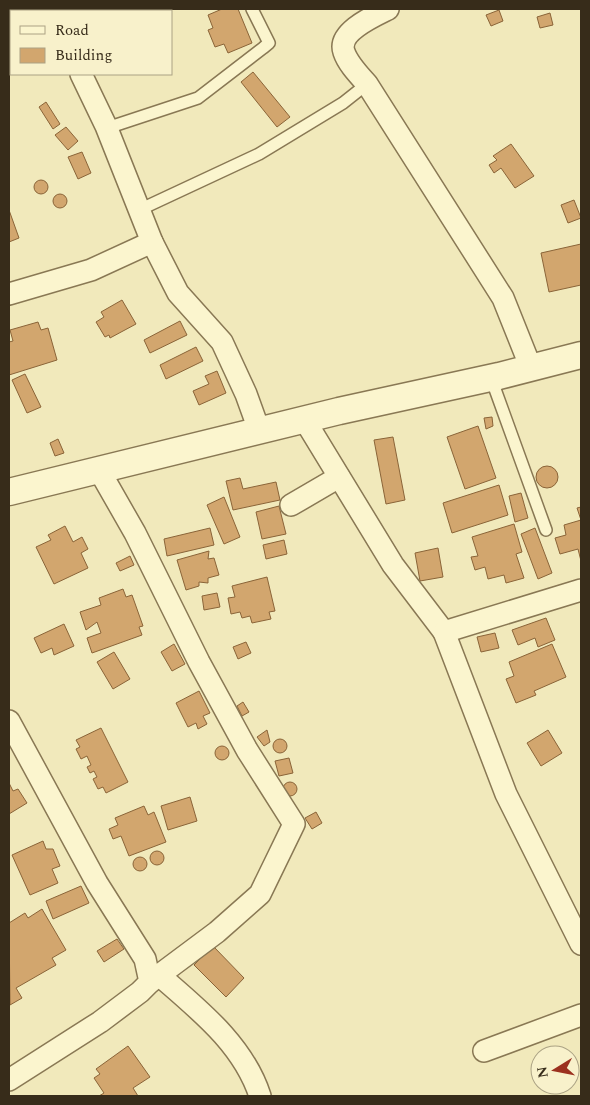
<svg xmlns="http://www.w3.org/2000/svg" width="590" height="1105" font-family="Spectral,serif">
<rect width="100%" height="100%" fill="#f1e9bb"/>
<!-- building -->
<g fill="#d2a66e" stroke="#8a6438">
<path d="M222 9H238L252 43 228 53 224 44 215 47 208 30 213 28 208 15Z"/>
<path d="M499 10 503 21 491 26 486 15Z"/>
<path d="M550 13 553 25 540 28 537 17Z"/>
<path d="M253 72 290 117 277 127 241 82Z"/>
<path d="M46 102 60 124 53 129 39 107Z"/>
<path d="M66 127 78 141 68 150 55 135Z"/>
<path d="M511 144 534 176 515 188 501 168 494 173 489 165 497 160 493 156Z"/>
<path d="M82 152 91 173 78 179 68 157Z"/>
<circle cx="41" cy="187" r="7"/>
<circle cx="60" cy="201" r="7"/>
<path d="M574 200 581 218 568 223 561 205Z"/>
<path d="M9 210 19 238 9 242Z"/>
<path d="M581 244V285L549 292 541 253Z"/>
<path d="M122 300 136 324 110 338 109 335 105 337 96 322 104 317 101 312Z"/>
<path d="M180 321 187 335 150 353 144 340Z"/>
<path d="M38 322 41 330 48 328 57 360 9 375V342L13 341 10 330Z"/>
<path d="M196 347 203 361 166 379 160 365Z"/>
<path d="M217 371 226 393 199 405 193 391 209 384 205 376Z"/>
<path d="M25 374 41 407 27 413 12 380Z"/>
<path d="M492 417 493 426 486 429 484 418Z"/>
<path d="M478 426 496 478 465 489 447 437Z"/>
<path d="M393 437 405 500 386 504 374 440Z"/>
<path d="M58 439 64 453 55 456 50 443Z"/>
<circle cx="547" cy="477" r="11"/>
<path d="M240 478 243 489 276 482 280 500 233 510 226 481Z"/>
<path d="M499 485 508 515 452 533 443 503Z"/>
<path d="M521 493 528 518 515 522 509 496Z"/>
<path d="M224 497 240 537 224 544 207 505Z"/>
<path d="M279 506 286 534 262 539 256 512Z"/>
<path d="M581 507V561L578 549 560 554 555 538 566 535 564 525 581 520 577 508Z"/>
<path d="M514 524 522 552 516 554 524 578 506 583 504 575 488 579 485 567 475 570 471 557 478 556 472 537Z"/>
<path d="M65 526 73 542 82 537 88 549 81 553 88 568 54 584 36 547 51 540 48 535Z"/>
<path d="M210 528 214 545 167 556 164 539Z"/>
<path d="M535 528 552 573 538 579 521 534Z"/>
<path d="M284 540 287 554 266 559 263 545Z"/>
<path d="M438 548 443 577 420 581 415 553Z"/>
<path d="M209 551 208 559 214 558 219 575 208 578V583L199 582V586L186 590 177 560Z"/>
<path d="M130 556 134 565 120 571 116 563Z"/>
<path d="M267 577 275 611 269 612 271 619 252 623 250 616 242 618 240 612 231 614 228 598 235 597 232 586Z"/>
<path d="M123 589 126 597 132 595 143 626 139 627 142 635 92 653 87 638 101 633 97 622 86 630 80 612 101 605 99 598Z"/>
<path d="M217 593 220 607 204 610 202 596Z"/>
<path d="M546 618 555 640 538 647 535 638 518 645 512 630Z"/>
<path d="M64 624 74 646 54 655 52 648 41 653 34 638Z"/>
<path d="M495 633 499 648 481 652 477 637Z"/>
<path d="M246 642 251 653 238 659 233 647Z"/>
<path d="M174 644 185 664 172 671 161 652Z"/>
<path d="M552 644 566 677 534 691 536 695 516 703 506 679 514 676 509 662Z"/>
<path d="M114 652 130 679 113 689 97 662Z"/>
<path d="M199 691 210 713 203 716 207 724 198 729 196 723 188 727 176 703Z"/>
<path d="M243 702 249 712 242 716 237 706Z"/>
<path d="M101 728 128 782 106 793 103 787 98 789 93 779 97 777 94 771 90 773 87 767 91 765 87 756 81 759 76 749 80 747 76 740Z"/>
<path d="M267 730 270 742 264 746 257 737Z"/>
<path d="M548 730 562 753 541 766 527 743Z"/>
<circle cx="280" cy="746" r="7"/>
<circle cx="222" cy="753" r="7"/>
<path d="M289 758 293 773 279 776 275 761Z"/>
<circle cx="290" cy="789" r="7"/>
<path d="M9 783 13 791 18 789 27 803 9 814Z"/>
<path d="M190 797 197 821 168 830 161 806Z"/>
<path d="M144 806 148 815 154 812 166 842 129 856 121 836 113 839 109 829 118 825 115 818Z"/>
<path d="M316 812 322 823 312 829 305 818Z"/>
<path d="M43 841 46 849H53L60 866 52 869 58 883 30 895 12 855Z"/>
<circle cx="157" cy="858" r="7"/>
<circle cx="140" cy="864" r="7"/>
<path d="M81 886 89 903 53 919 46 901Z"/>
<path d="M42 909 66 950 52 958 56 965 16 988 22 998 10 1005 9 923 25 913 28 918Z"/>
<path d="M117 939 124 949 104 962 97 951Z"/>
<path d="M213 946 244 978 226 997 194 965Z"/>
<path d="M128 1046 150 1077 133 1088 138 1096H99L104 1093 94 1078 100 1074 96 1069Z"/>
</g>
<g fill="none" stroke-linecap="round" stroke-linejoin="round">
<!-- service casing -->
<g stroke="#897854" stroke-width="14">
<g id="service">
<path d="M107 128 198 98 263 48 269 43 252 9"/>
<path d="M139 210 259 154 343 103 367 84"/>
<path d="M491 378 546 530"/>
</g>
</g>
<!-- minor casing -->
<g stroke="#897854" stroke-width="24">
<g id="minor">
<path d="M55 9 56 11"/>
<path d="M388 9C374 16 337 32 344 52 348 64 359 75 367 84L503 298 531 368"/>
<path d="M81 74 106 126 152 242 178 293 222 342 246 394 259 430"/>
<path d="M9 294 91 270 152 242"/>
<path d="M304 419 393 565 444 632"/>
<path d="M99 470 135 533 199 662 247 750 294 824 260 894 217 932 150 982"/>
<path d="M291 505 339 477"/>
<path d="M581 590 444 632 506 794 581 944"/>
<path d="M9 721 97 883 145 959 150 982 140 992 100 1022 9 1080"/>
<path d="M159 975C199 1010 243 1044 260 1096"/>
<path d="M484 1051 581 1015"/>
</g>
</g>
<!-- tertiary casing -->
<g stroke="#897854" stroke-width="29">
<path id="tertiary" d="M9 492 339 411 499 376 581 355"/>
</g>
<!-- service -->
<use href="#service" stroke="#fbf5ce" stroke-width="11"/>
<!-- minor -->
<use href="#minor" stroke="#fbf5ce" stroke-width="21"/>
<!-- tertiary -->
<use href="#tertiary" stroke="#fbf5ce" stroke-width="26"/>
</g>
<!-- border -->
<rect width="590" height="1105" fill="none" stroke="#372c1a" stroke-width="20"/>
<!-- legend -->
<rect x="10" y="10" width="162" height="65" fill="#f8f1cb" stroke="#aba284"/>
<rect x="20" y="26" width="25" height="8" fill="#fbf5ce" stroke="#aba284"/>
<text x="55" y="35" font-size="15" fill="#372c1a">Road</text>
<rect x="20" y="48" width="25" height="15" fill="#d2a66e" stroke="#aba284"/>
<text x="55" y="60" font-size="15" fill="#372c1a">Building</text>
<!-- north arrow -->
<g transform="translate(555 1070) rotate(260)"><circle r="24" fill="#f8f1cb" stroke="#aba284"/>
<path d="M0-4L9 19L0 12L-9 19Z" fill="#9c311f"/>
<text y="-8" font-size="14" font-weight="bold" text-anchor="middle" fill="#372c1a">N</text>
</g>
</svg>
